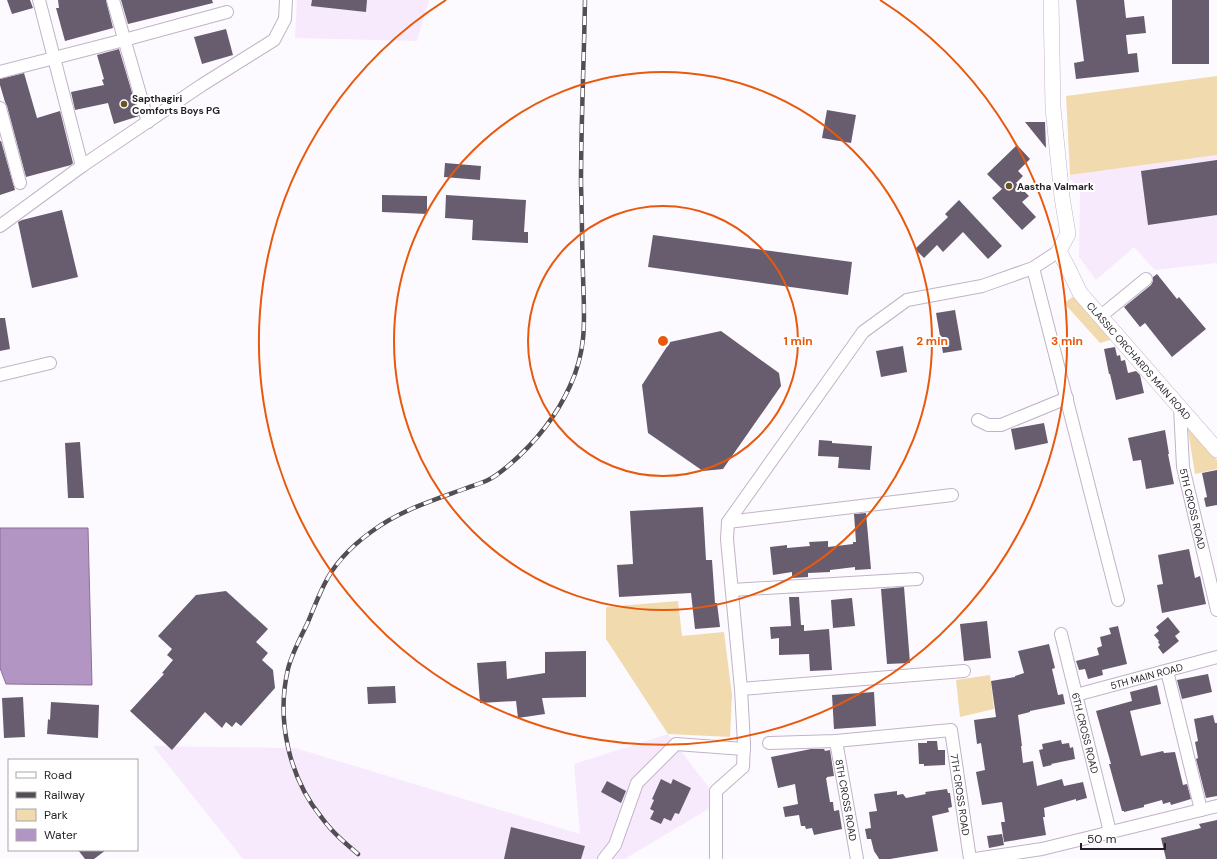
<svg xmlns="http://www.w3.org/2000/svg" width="1217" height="859" font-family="'DM Sans',sans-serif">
<rect width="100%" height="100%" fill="#fdfaff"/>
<!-- built -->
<g fill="#f6eafc">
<path d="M297 0H429L417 41 295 38Z"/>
<path d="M1217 155V263L1155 270 1134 247 1096 280 1079 257 1080 189 1070 179V175Z"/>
<path d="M668 734 720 802 628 857 626 859H243L153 746 295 748 580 834 574 764Z"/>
</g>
<!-- green -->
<g fill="#f1dbae">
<path d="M1217 76V155L1070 175 1066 96Z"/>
<path d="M1077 294 1113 339 1100 343 1064 303Z"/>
<path d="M1187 424 1217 460V469L1195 474Z"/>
<path d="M678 601 682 636 724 632 732 695 730 737 668 734 606 639V607Z"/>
<path d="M990 675 994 709 960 717 956 680Z"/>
</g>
<!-- water -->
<path fill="#b395c3" stroke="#887294" d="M0 528H88L92 685 6 684 0 668Z"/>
<!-- building -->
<g fill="#685c6f">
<path d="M7 0H30L33 8 12 14Z"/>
<path d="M58 0H106L113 28 65 41 56 8H59Z"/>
<path d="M121 0H212L213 3 128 24Z"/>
<path d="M312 0H367L366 12 311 6Z"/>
<path d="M1076 0H1124L1126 18 1144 16 1146 33 1126 35 1128 54 1137 53 1139 72 1076 79 1074 63 1084 61Z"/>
<rect x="1172" y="0" width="37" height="64"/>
<path d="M226 29 233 55 202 64 194 37Z"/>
<path d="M119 49 139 116 114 124 108 103 75 110 71 92 104 85 102 80 104 79 97 55Z"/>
<path d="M24 73 37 118 60 111 73 163 71 165 26 177 7 106 5 102 0 85V79Z"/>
<path d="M827 110 856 115 851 143 822 138Z"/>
<path d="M1025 122H1045L1046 148Z"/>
<path d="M0 141H1L15 190 0 195Z"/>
<path d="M1017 145 1030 159 1018 171 1023 176 1016 183 1029 196 1022 202 1036 217 1022 230 992 198 1002 189 987 174Z"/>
<path d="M1217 160V215L1148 225 1141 171Z"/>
<path d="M445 163 481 166 480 180 444 177Z"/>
<path d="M382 195 427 196V214L382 212Z"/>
<path d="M446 195 526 200 524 232H528V243L472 240 473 220 445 218Z"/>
<path d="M959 200 1002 246 988 259 963 232 943 252 937 245 924 258 915 249 948 217 945 214Z"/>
<path d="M62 210 78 277 32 288 18 222 22 220Z"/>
<path d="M653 235 852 262 848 295 648 267Z"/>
<path d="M1157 274 1177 299 1179 297 1206 329 1172 357 1145 323 1140 327 1124 307 1151 285 1153 281V277Z"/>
<path d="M955 310 962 350 943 353 936 313Z"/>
<path d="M0 318H5L10 349 0 351Z"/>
<path d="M721 331 779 373 781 386 723 469 703 471 648 433 642 385 670 342Z"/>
<path d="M903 346 907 372 881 377 876 351Z"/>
<path d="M1115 347 1117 356 1120 355 1121 361 1125 360 1128 373 1136 371 1140 375 1144 393 1116 400 1110 374H1109L1104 349Z"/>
<path d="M1044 423 1048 443 1015 450 1011 429Z"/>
<path d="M1165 430 1169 454H1168L1174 484 1146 489 1141 460 1133 461 1128 438Z"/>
<path d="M819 440 832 441V443L872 446 870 470 838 468 839 457 818 456Z"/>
<path d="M80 442 84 498H68L65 443Z"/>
<path d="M1217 470V505L1206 507 1204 498 1207 497 1202 473Z"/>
<path d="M703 507 706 560H712L715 603H717L720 627 695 629 691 593 619 597 617 565 633 564 630 511Z"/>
<path d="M866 513 871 569 855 570V567L830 570V572L808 573V577L792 578V572L773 575 770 547 787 545V548L810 546 809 542 828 541V547L853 544V542H856L854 514Z"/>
<path d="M1189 549 1195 578 1200 576 1206 604 1162 613 1157 585 1163 584 1158 555Z"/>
<path d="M904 587 910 663 887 664 881 589Z"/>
<path d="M226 591 268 629 256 642 268 653 262 660 273 670 275 688 241 726 236 722 232 727 226 722 222 728 205 712 172 750 130 711 164 674 162 673 173 660 167 655 172 649 158 636 196 595Z"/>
<path d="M789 597H799L801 625H804V631L829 629 832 670 810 671 809 654 779 655V638L771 639 770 627 791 626Z"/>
<path d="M852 598 855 626 833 628 831 600Z"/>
<path d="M1168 617 1180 632 1175 636 1179 641 1163 654 1158 647 1160 645 1158 642 1159 641 1154 635 1159 631 1156 627Z"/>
<path d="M987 621 991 658 964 661 960 624Z"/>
<path d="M1118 626 1127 664 1102 670 1103 675 1088 679 1085 669 1079 670 1076 661 1099 655 1097 648 1102 646 1100 637 1111 634 1109 628Z"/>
<path d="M1049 644 1055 668 1052 669 1058 695 1063 694 1065 704 1030 711V712L1018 715 1022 746H1021L1023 763 1033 761 1037 786 1062 779 1064 786 1083 782 1087 798 1076 801V799L1044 808 1045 817H1043L1046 835 1004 842 1001 822H1005L1002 802 982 805 976 772 985 770 981 743 977 744 974 720 996 717 991 681 1015 677V676L1024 673 1018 651Z"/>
<path d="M586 651V697L542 698 545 714 518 718 516 701 480 703 477 663 506 661 507 679 545 673V652Z"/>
<path d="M1208 674 1212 692 1182 699 1177 680Z"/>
<path d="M1157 685 1161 704 1130 711 1141 756 1163 751 1164 753 1175 752 1183 785 1187 784 1191 799 1171 805 1170 802 1163 804 1162 800 1144 805V807L1124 812V811H1122L1109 764H1111L1096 711 1132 701 1130 692Z"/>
<path d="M395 686 396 703 368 704 367 687Z"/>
<path d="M874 692 876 726 834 729 832 695Z"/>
<path d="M23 697 25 737 4 738 2 698Z"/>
<path d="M51 702 99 705 98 738 47 734 48 719 50 720Z"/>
<path d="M1213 715 1215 723H1217V796L1206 798 1196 759 1198 758 1195 742 1198 741 1194 719Z"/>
<path d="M1061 740 1062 744 1069 743 1070 748 1073 747 1075 759 1051 764 1052 765 1043 767 1039 750 1043 749 1042 744Z"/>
<path d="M927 741H937L938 750H945V765L924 766V764H919L918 743H927Z"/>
<path d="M811 749H824L825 751 830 750 834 776 827 777V778H826L830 802H833L834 811 839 810 842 829 814 835 812 828 806 829 805 826H801L799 815 785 817 783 807 798 804 795 784 778 788 771 757Z"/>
<path d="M661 779 671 784 673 779 691 788 679 814 675 813 671 821 664 818 661 824 650 819 654 811 650 809 654 800 652 799Z"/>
<path d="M607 781 626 791 621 803 601 792Z"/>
<path d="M947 789 948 793H950L952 807 948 808 949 812 932 816 938 851 890 859H879L878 857 874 851 871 839H867L865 829 871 828 869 812 877 811 874 794 897 791V795L903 794 906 798 926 794 925 792Z"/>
<path d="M1217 820V859H1166L1161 838 1201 828 1199 824Z"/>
<path d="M511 827 585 846 581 859H504Z"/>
<path d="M1002 834 1004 845 989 848 987 836Z"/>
<path d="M78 850H106L94 859H85Z"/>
</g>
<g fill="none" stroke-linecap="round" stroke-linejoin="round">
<!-- minor casing -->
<g stroke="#c1b3c8" stroke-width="14">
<g id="minor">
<path d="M39 0 82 166"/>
<path d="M113 0 148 122"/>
<path d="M0 72 124 40 227 12"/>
<path d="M0 108 20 183"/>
<path d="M0 226 82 166 202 85 274 40 285 19 286 0"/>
<path d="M1033 268 1118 600"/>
<path d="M1107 311 1146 279"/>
<path d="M0 375 50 363"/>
<path id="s1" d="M1180 407 1183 467 1217 610"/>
<path d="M978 420 988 425H1001L1067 398"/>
<path d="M728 522 952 495"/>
<path d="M732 590 917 579"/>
<path id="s2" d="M1061 634 1110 832"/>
<path d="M1167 671 1201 810"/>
<path d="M741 689 964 671"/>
<path id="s3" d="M1076 695 1217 657"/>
<path id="s4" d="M836 741 857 859"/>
<path id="s5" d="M769 743 836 741 951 730 970 859"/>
<path d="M604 859 615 845 637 783 676 744 744 749"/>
<path d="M716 859V791L743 767 744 744 741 689 727 539 728 522 863 332 907 300 982 286 1033 268 1059 251"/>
<path d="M975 859 1042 849 1217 806"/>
</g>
</g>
<!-- tertiary casing -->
<g stroke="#c1b3c8" stroke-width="16">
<g id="tertiary">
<path id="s6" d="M1051 0 1053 108 1062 197 1068 234 1059 251 1068 268 1080 293 1217 450"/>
</g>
</g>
<!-- minor -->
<use href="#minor" stroke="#fff" stroke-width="12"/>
<!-- tertiary -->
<use href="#tertiary" stroke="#fff" stroke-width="15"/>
<!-- rail casing -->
<g stroke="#534e55" stroke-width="4.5">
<path id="rail" d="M358 854C345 843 332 832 322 818 289 778 276 720 288 669 292 653 301 637 308 622 313 610 318 597 324 585 334 564 353 545 371 532 399 511 431 501 464 489 471 486 480 484 488 480 495 477 502 471 508 466 535 443 556 417 570 386 588 347 584 316 583 275 582 245 582 214 581 184 581 123 584 61 585 0"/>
</g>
<!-- rail -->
<use href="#rail" stroke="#fff" stroke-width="3" stroke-dasharray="9" stroke-linecap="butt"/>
</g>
<!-- distance rings -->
<g fill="none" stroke="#e8590c" stroke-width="2">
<circle cx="663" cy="341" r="135"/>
<circle cx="663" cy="341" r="269"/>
<path d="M880 0A404 404 0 1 1 446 0"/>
</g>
<!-- markers -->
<g fill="#6a5423" stroke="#fff" stroke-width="1.5">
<circle cx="124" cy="104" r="4"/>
<circle cx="1009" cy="186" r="4"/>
</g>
<g text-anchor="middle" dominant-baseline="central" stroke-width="4" stroke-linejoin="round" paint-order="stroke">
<!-- poi labels -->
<g font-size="10" font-weight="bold" fill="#241f27" stroke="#fff" text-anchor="start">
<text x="132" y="98">Sapthagiri<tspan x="132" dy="12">Comforts Boys PG</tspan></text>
<text x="1017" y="186">Aastha Valmark</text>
</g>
<!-- street labels -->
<g font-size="10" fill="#241f27" stroke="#fff">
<text stroke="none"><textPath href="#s6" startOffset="391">CLASSIC ORCHARDS MAIN ROAD</textPath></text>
<text stroke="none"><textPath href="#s1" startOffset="103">5TH CROSS ROAD</textPath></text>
<text stroke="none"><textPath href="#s3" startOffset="73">5TH MAIN ROAD</textPath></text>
<text stroke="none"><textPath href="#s2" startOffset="102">6TH CROSS ROAD</textPath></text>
<text stroke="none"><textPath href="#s5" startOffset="248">7TH CROSS ROAD</textPath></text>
<text stroke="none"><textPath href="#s4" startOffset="60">8TH CROSS ROAD</textPath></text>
</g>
</g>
<circle cx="663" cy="341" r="6" fill="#e8590c" stroke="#fff" stroke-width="2"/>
<g font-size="12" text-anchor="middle" font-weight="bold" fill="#e8590c" stroke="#fff" stroke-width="4" stroke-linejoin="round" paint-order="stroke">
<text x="798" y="345">1 min</text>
<text x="932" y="345">2 min</text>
<text x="1067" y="345">3 min</text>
</g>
<!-- legend -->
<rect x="8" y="759" width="130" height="92" fill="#ffffff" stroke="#a7a5a9"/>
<rect x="16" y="772" width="20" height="6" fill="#ffffff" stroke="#a7a5a9"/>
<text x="44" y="779" font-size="12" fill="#241f27">Road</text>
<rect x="16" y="792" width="20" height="6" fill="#534e55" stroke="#a7a5a9"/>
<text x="44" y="799" font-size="12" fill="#241f27">Railway</text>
<rect x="16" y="809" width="20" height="12" fill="#f1dbae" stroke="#a7a5a9"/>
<text x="44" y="819" font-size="12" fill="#241f27">Park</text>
<rect x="16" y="829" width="20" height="12" fill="#b395c3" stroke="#a7a5a9"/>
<text x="44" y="839" font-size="12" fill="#241f27">Water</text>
<!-- scale -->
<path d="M1081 843v6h84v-6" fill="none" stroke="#241f27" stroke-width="2"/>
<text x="1087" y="843" font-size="12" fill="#241f27" stroke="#ffffff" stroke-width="3" paint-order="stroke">50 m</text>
</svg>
